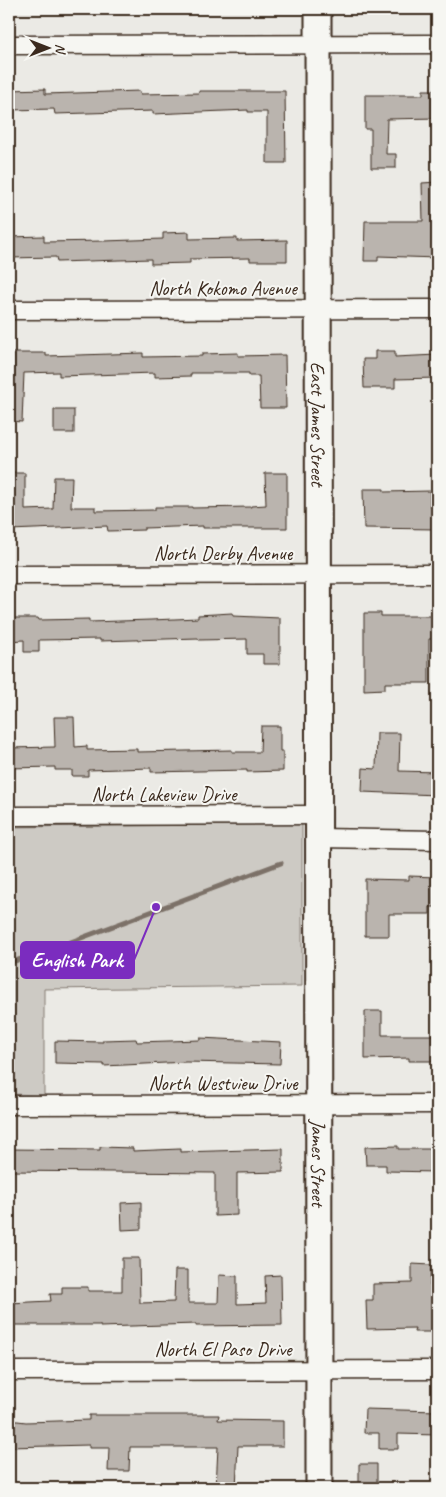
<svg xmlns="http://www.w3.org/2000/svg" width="446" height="1497" font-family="Caveat,sans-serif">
<rect width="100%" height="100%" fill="#ebeae5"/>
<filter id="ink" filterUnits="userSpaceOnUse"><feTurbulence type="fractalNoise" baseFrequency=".02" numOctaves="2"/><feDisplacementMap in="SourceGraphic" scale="10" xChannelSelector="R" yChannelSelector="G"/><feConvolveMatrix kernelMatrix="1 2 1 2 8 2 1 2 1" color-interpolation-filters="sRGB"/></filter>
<g filter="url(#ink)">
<!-- green -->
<path fill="#cdcac4" stroke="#847a71" d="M302 824V986L44 989V1095L9 1094V827Z"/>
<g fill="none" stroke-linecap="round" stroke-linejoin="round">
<!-- stream -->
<path stroke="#7c7167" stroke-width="5" d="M9 963 68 943 281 863"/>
</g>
<!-- building -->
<g fill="#bab4ae" stroke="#3b2a1e">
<path d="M45 89V94L140 91V94L199 93V91H285L286 163H267V112H248V110L153 114V111L55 114 54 109 9 110V90Z"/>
<path d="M423 90H437V118L387 119 386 154H396V168H371V129H365V95H423Z"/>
<path d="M437 182V258L378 256V261H364L365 221H423L422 183Z"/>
<path d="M189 232V239L237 238V241L287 240V261H250V258L190 259V263L151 264V259L57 262 56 257 9 258V237L44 236V242L104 241 163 239V233Z"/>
<path d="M375 351H395V357L437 355V378L395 379V388H364L363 359H375Z"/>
<path d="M10 353H46V356L143 353V357L202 356V354L238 353V356L285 355 286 408H260L259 376H249V373H191V376L155 377V373L59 376V372L24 373 22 422 9 421Z"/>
<rect x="54" y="410" width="20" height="23"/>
<path d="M9 473H25V510L53 509 54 477H72L71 507H95V511L155 510V507H192V508L251 507V506L266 505 265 473H287V528H203V526L144 528V530L108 531 107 526 10 530Z"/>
<path d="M363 489H384V492L430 491V506H437V529L364 528Z"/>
<path d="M232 613 233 616 280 618V664H263V654H247V639L199 640 198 638 100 641V639L39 640V652H24V640L9 641V618H38L39 620 89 619V622L151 620 198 618V615Z"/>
<path d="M364 613H381V616H437V639H429V683H385V689L364 690Z"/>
<path d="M54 717H74L75 747 87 746V750L137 749V752L232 750V752H260L261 726H280V751H283V771L247 772V770L151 772V768L88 770V776H72V770H55V767L9 768V748L55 747Z"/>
<path d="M377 733H400L399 771 437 772V795L362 792 363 768 376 769Z"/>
<path d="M409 876 437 877V907H430V914H389V936H365V879L409 880Z"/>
<path d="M365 1011H382V1035H437V1061H409V1058L365 1059Z"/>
<path d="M200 1038 281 1042 280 1064 186 1062 104 1066V1064L55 1063V1041L103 1042V1040L136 1039 137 1042 200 1040Z"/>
<path d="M398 1146V1149H437V1172L386 1171V1165H366L365 1147Z"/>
<path d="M100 1147 133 1148V1151L180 1149V1152L283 1149V1172L237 1173V1215L215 1216V1173L9 1171V1149L100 1150Z"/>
<path d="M141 1202V1229L122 1230 121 1203Z"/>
<path d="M122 1258H139L140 1303 174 1302 175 1270H188V1303H218L219 1275 237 1276V1304L266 1303 265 1276 281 1275 282 1325 196 1326V1324L100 1327V1325H9V1303L51 1301 50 1294H62V1287H88V1291H122Z"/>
<path d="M412 1264 431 1265 430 1286H437V1332H414L415 1328 367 1329 366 1300H373V1284L412 1283Z"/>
<path d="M365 1409 437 1411V1435L398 1434V1449H379V1433H364Z"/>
<path d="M89 1415H219L218 1420 283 1421V1446H238L236 1488H216L218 1447H130L129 1471H108L109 1448H89V1445L9 1447V1420L26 1422 89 1420Z"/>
<path d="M359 1464H377V1484L359 1483Z"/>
</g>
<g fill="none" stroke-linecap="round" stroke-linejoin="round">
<!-- street casing -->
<g stroke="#3b2a1e" stroke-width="21">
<g id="street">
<path d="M9 45 437 44"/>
<path d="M9 310 437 309"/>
<path d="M9 575 437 574"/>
<path d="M9 816 319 815"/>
<path d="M319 838 437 840"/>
<path d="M9 1105 437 1104"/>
<path d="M9 1371 437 1370"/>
</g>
</g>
<!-- secondary casing -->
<g stroke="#3b2a1e" stroke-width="29">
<g id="secondary">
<path id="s1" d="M318 9 319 1488"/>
</g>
</g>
<!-- street -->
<use href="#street" stroke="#f6f6f2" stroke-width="18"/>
<!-- secondary -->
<use href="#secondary" stroke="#f6f6f2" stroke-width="25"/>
</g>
</g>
<g text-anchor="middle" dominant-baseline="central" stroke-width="4" stroke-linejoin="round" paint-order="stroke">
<!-- street labels -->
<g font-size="20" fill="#3b2a1e" stroke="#f6f6f2">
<text x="223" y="288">North Kokomo Avenue</text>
<text stroke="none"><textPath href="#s1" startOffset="415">East James Street</textPath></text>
<text x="223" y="553">North Derby Avenue</text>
<text x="164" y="794">North Lakeview Drive</text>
<text x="223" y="1083">North Westview Drive</text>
<text stroke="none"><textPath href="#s1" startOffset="1154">James Street</textPath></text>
<text x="223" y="1349">North El Paso Drive</text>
</g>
</g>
<!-- callouts -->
<path fill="none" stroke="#7b2cbf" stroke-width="2" d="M156 907L134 960"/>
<circle fill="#7b2cbf" stroke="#f6f6f2" stroke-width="2" cx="156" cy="907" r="5"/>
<rect fill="#7b2cbf" stroke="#7b2cbf" stroke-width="2" x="21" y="942" width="113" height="36" rx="5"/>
<g font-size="21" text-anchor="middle" font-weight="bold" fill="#fff">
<text x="77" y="967">English Park</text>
</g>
<!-- margin -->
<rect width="446" height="1497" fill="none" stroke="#f6f6f2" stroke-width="30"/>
<rect x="15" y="15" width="416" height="1467" fill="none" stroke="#3b2a1e" stroke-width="2" filter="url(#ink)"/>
<!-- north arrow -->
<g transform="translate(48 48) rotate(90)" stroke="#f6f6f2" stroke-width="4" paint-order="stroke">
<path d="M0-4L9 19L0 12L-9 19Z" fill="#3b2a1e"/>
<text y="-8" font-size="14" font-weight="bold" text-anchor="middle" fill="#3b2a1e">N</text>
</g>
</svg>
